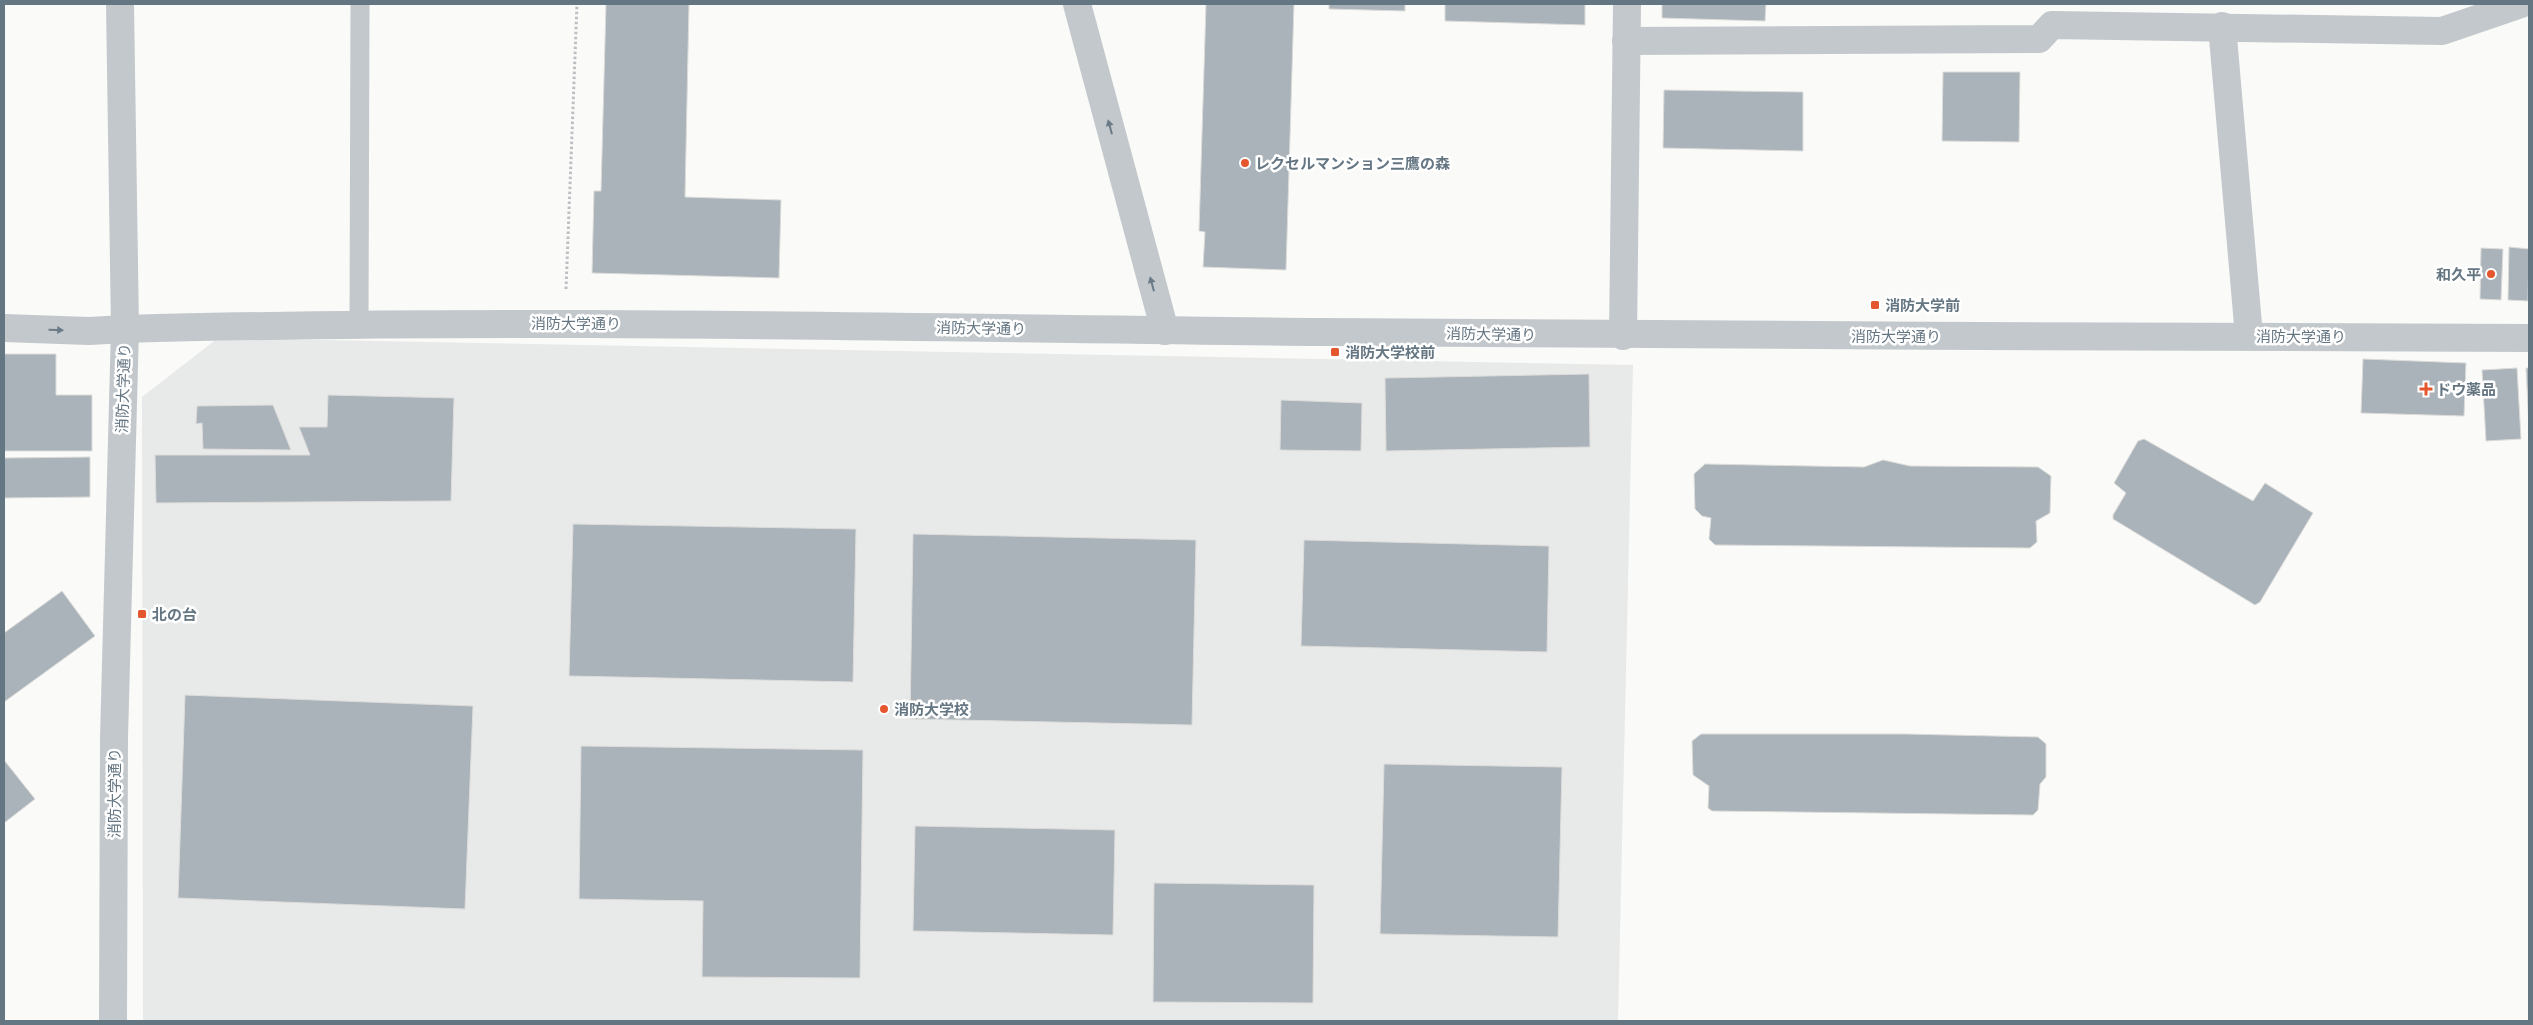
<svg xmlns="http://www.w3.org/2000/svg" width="2533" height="1025" font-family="Ubuntu,'Noto Sans JP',sans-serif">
<rect width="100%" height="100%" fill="#fafaf8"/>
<!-- built -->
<path fill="#e8e9e9" d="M218 338 1633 365 1618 1021H143L142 397Z"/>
<!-- building -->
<g fill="#aab3b9" stroke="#dcdcda">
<path d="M606 4H689L685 197 781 200 779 278 592 273 594 191H601Z"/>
<path d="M1206 4H1294L1286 270 1203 267 1205 232 1199 231Z"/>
<path d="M1329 4H1405V11L1329 9Z"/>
<path d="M1445 4H1585V25L1445 21Z"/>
<path d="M1662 4H1766L1765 21 1662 18Z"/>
<path d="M1943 72H2020L2019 142 1942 141Z"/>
<path d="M1664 90 1803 92V151L1663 148Z"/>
<path d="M2509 247 2529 249 2528 301 2508 300Z"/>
<path d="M2481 248 2503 249 2501 300 2480 299Z"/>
<path d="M4 354H56V395H92V451H4Z"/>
<path d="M2363 359 2466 363 2464 416 2361 413Z"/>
<path d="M2517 368 2521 439 2486 441 2482 370Z"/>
<path d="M2526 368H2529V427Z"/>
<path d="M1589 374 1590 447 1386 451 1385 378Z"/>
<path d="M328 395 454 398 451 501 156 503 155 455H310L299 427H327Z"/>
<path d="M1281 400 1362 403 1361 451 1280 450Z"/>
<path d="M273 405 291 450 203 449 202 423 196 424 197 406Z"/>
<path d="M2144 439 2253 501 2265 483 2313 513 2260 602 2255 605 2113 519V515L2126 493 2114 483 2138 441Z"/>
<path d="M90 457V497L4 498V458Z"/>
<path d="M1883 460 1910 466 2038 467 2051 476 2050 513 2036 521 2037 542 2030 548 1715 545 1709 539 1711 518 1702 516 1695 509 1694 474 1705 464 1864 467Z"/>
<path d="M573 524 856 529 853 682 569 676Z"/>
<path d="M913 534 1196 540 1192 725 910 719Z"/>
<path d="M1304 540 1549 546 1547 652 1301 646Z"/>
<path d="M62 591 95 636 4 702V633Z"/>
<path d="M185 695 473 706 465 909 178 898Z"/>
<path d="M1701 734H1906L2038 737 2046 744V777L2040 784 2038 810 2033 815 1712 811 1708 808 1709 786 1693 775 1692 741Z"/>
<path d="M581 746 863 750 860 978 702 977 703 901 579 899Z"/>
<path d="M4 760 35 799 4 823Z"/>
<path d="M1384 764 1562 767 1558 937 1380 934Z"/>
<path d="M915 826 1115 830 1113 935 913 931Z"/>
<path d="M1154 883 1314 885 1313 1003 1153 1002Z"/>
</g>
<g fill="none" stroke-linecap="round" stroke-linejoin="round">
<!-- path -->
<path stroke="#bbbfc2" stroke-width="3" stroke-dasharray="2.5 2.5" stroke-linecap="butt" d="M566 289 577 4"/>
<!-- service -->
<path stroke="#c3c8cc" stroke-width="19" d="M359 325 360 4"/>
<!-- minor -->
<g stroke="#c3c8cc" stroke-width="28">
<path d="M1077 4 1165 331"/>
<path d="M2222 26 2249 336"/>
<path d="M1626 41 2039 39 2052 25 2442 31 2521 4"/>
<path d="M4 328 89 331 125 329"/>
<path d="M1623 336 1627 4"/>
</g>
<!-- tertiary -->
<g stroke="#c3c8cc" stroke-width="28">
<path d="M125 329C523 318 922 328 1321 332 1724 337 2126 335 2529 338"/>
<path d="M113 1021 114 738 125 329 120 4"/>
</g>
</g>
<!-- one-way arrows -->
<defs><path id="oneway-solid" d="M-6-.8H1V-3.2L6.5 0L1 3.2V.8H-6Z" transform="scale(1.25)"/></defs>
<g fill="#6a7a87">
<use href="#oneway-solid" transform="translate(1110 127) rotate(-105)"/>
<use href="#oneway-solid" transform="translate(1152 284) rotate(-105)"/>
<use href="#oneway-solid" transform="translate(56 330) rotate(2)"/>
</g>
<!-- markers -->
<g fill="#e4572e" stroke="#fff" stroke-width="2">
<circle cx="1245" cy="163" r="5"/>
<circle cx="2491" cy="274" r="5"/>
<rect x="1870" y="300" width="10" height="10" rx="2.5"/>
<rect x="1330" y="347" width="10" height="10" rx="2.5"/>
<path d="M2423.5 381.5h5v5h5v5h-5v5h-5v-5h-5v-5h5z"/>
<rect x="137" y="609" width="10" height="10" rx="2.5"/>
<circle cx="884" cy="709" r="5"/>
</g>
<g text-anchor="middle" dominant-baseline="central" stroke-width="5" stroke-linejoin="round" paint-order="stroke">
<!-- poi labels -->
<g font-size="15" font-weight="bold" fill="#657683" stroke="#fff" text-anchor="start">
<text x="1255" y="163">レクセルマンション三鷹の森</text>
<text x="2481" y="274" text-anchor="end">和久平</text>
<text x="1885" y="305">消防大学前</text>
<text x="1345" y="352">消防大学校前</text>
<text x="2436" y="389">ドウ薬品</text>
<text x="152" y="614">北の台</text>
<text x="894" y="709">消防大学校</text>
</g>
<!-- street labels -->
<g font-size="15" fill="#657683" stroke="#fff">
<text x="576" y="323">消防大学通り</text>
<text transform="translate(981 328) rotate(1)">消防大学通り</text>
<text transform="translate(1491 334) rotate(1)">消防大学通り</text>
<text x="1896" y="336">消防大学通り</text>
<text x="2301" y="336">消防大学通り</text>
<text transform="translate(123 388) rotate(-88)">消防大学通り</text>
<text transform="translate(114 793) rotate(-90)">消防大学通り</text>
</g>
</g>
<!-- border -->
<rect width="2533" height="1025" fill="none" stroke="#657683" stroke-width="10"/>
</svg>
